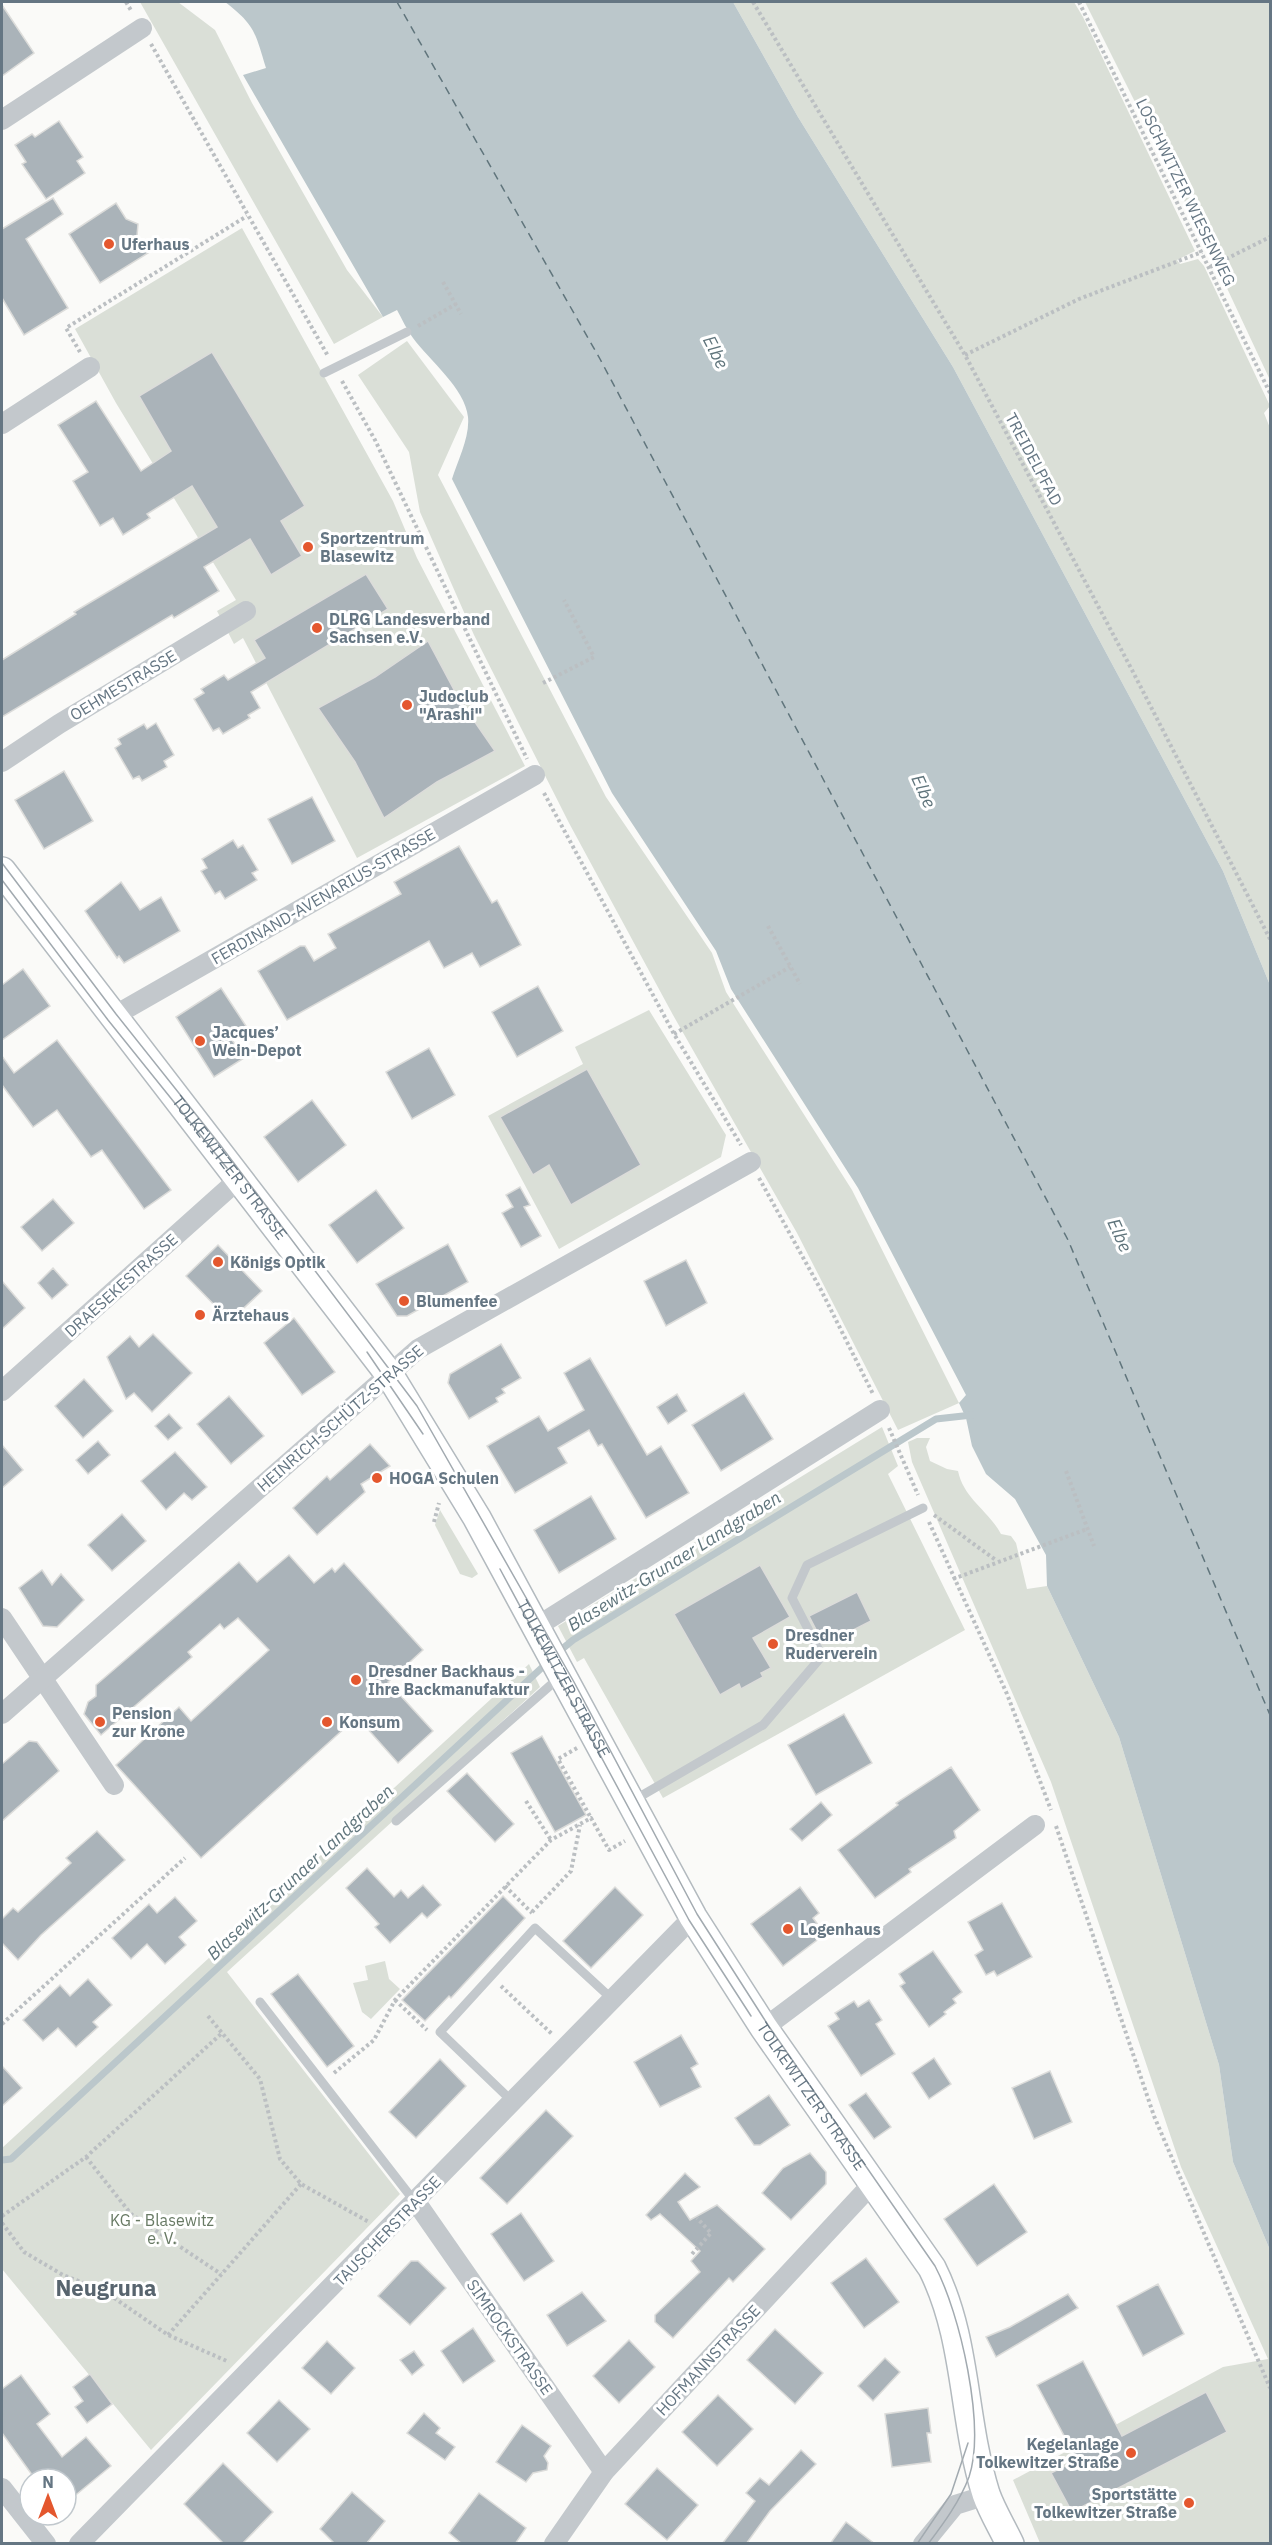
<svg xmlns="http://www.w3.org/2000/svg" width="1272" height="2545" font-family="'IBM Plex Sans',sans-serif">
<rect width="100%" height="100%" fill="#fafaf8"/>
<!-- green -->
<g fill="#dadfd7">
<path d="M140 2H178L215 30 252 103 347 270 383 317 334 344Z"/>
<path d="M733 2H1074L1083 17 1195 251 1177 260 1180 264 1198 259 1204 266 1270 406 1264 413 1270 428V985L1223 871 953 367 798 117Z"/>
<path d="M1085 2H1270V380L1211 254Z"/>
<path d="M242 228 393 501 417 558 525 766 357 858 243 638 234 644 217 611 236 600 116 403 75 329Z"/>
<path d="M407 341 464 417 438 475 606 797 712 953 726 992 852 1190 959 1403 898 1430 797 1233 673 1015 569 823 474 635 420 512 409 452 358 375Z"/>
<path d="M649 1010 726 1135 721 1157 559 1249 488 1116 583 1064 575 1047Z"/>
<path d="M882 1427 898 1466 888 1474 965 1630 663 1798 584 1658 577 1662 558 1626Z"/>
<path d="M917 1438H930L926 1447 930 1461 947 1469 958 1471C964 1499 988 1510 1001 1534L1011 1536 1016 1543 1027 1589 1047 1586 1119 1737 1219 2065 1233 2162 1270 2250V2543H1040L1013 2480 1223 2367 1268 2359 1181 2167 1051 1782 912 1462 908 1442Z"/>
<path d="M440 1510 478 1574 472 1578 460 1574 435 1525Z"/>
<path d="M529 1664 540 1687 227 1972 400 2194 151 2450 2 2269V2148Z"/>
<path d="M385 1961 389 1979 400 1989 371 2019 362 2012 353 1983 368 1980 365 1966Z"/>
</g>
<!-- water -->
<path fill="#bbc7cb" d="M225 2H733L798 117 953 367 1223 871 1270 985V2250L1233 2162 1219 2065 1119 1737 1047 1586 1046 1555 1015 1499 986 1474 972 1446 966 1418 959 1403 966 1395 858 1188 731 989 716 951 612 793 452 479C458 460 470 437 468 417 465 388 429 360 413 338 407 330 402 319 397 310L383 317 243 75 266 68C255 32 255 25 225 2Z"/>
<g fill="none" stroke-linecap="round" stroke-linejoin="round">
<!-- stream -->
<g stroke="#bbc7cb" stroke-width="7">
<path d="M556 1654 573 1640 936 1419 972 1415"/>
<path d="M2 2160 11 2159 548 1662"/>
</g>
<!-- ferry -->
<path stroke="#60757c" stroke-width="1.5" stroke-dasharray="8 6" stroke-linecap="butt" d="M397 2 600 359 1068 1240 1270 1715"/>
</g>
<!-- building -->
<g fill="#aab3b9" stroke="#dcdcda" stroke-width="1.5">
<path d="M2 5 34 53 2 76Z"/>
<path d="M59 121 83 157 77 161 85 173 46 199 22 164 26 162 15 145 32 134 35 137Z"/>
<path d="M53 198 63 214 26 239 68 308 24 335 2 298V229Z"/>
<path d="M116 203 126 219 138 224 137 236 148 253 100 283 69 234Z"/>
<path d="M212 352 305 506 281 521 302 556 271 575 250 539 204 567 219 591 174 618 172 615 2 717V660L76 614 74 612 217 527 192 486 147 514 150 518 123 535 113 518 100 526 73 481 88 472 58 425 96 401 141 471 171 451 139 396Z"/>
<path d="M366 574 388 609 251 692 260 708 248 715 250 718 223 734 219 728 213 731 194 699 204 693 201 689 224 675 228 680 265 658 254 640Z"/>
<path d="M428 641 459 699 495 751 437 782 384 818 355 762 318 708 375 677Z"/>
<path d="M156 723 174 755 164 761 167 767 142 781 139 776 133 779 115 748 121 744 118 739 144 724 147 729Z"/>
<path d="M64 771 93 821 44 849 15 800Z"/>
<path d="M312 797 335 841 292 864 268 819Z"/>
<path d="M233 840 238 848 243 845 258 870 252 873 257 880 225 899 220 891 215 894 201 871 207 868 202 859Z"/>
<path d="M459 846 492 903 497 900 521 945 480 967 472 953 444 968 429 941 287 1020 258 971 300 946H305L314 961 336 948 328 934 401 894 394 882Z"/>
<path d="M121 882 140 910 161 897 180 931 124 963 119 956 117 958 85 911Z"/>
<path d="M23 969 50 1006 2 1040V985Z"/>
<path d="M538 986 563 1031 517 1057 492 1012Z"/>
<path d="M221 988 246 1026 230 1037 244 1058 214 1077 176 1017Z"/>
<path d="M57 1040 171 1190 144 1209 102 1150 91 1157 57 1110 33 1127 2 1085V1056L14 1073Z"/>
<path d="M429 1048 455 1095 412 1119 386 1072Z"/>
<path d="M587 1069 641 1165 571 1205 549 1165 533 1175 500 1117Z"/>
<path d="M312 1100 346 1145 298 1182 264 1137Z"/>
<path d="M520 1187 530 1205 524 1207 541 1236 521 1247 502 1213 513 1207 506 1195Z"/>
<path d="M376 1190 404 1228 357 1263 329 1225Z"/>
<path d="M53 1199 74 1223 42 1251 21 1227Z"/>
<path d="M448 1244 468 1282 407 1316H397L376 1284Z"/>
<path d="M218 1245 262 1291 230 1321 186 1276Z"/>
<path d="M686 1260 707 1303 666 1326 644 1281Z"/>
<path d="M53 1268 68 1285 52 1299 38 1283Z"/>
<path d="M2 1281 25 1308 2 1329Z"/>
<path d="M294 1318 335 1372 302 1395 264 1343Z"/>
<path d="M153 1334 192 1373 152 1412 134 1393 126 1399 107 1357 130 1336 139 1347Z"/>
<path d="M501 1344 521 1378 502 1389 505 1393 496 1398 498 1402 469 1419 448 1383 450 1374Z"/>
<path d="M590 1358 647 1455 661 1446 689 1493 646 1518 602 1444 598 1446 589 1430 558 1448 567 1463 515 1493 487 1446 539 1416 548 1431 584 1410 564 1373Z"/>
<path d="M84 1379 113 1411 83 1438 55 1406Z"/>
<path d="M744 1393 773 1439 721 1471 692 1425Z"/>
<path d="M677 1394 687 1411 668 1424 657 1407Z"/>
<path d="M229 1396 264 1436 231 1464 197 1424Z"/>
<path d="M169 1414 182 1428 168 1440 155 1426Z"/>
<path d="M98 1441 110 1455 88 1474 76 1460Z"/>
<path d="M370 1444 390 1466 361 1484 365 1492 317 1535 293 1508 327 1476 330 1480Z"/>
<path d="M2 1445 23 1470 2 1488Z"/>
<path d="M175 1452 207 1487 192 1500 184 1493 166 1510 141 1481Z"/>
<path d="M591 1496 616 1539 559 1573 534 1530Z"/>
<path d="M122 1514 146 1541 112 1571 88 1545Z"/>
<path d="M289 1555 314 1583 332 1568 335 1572 344 1563 423 1650 388 1682 433 1731 398 1763 357 1717 201 1858 116 1765 179 1707 191 1721 269 1650 238 1618 224 1629 220 1624 188 1652 192 1657 101 1735 84 1714 88 1702 96 1696V1685L239 1562 257 1582Z"/>
<path d="M760 1565 790 1617 753 1638 771 1668 761 1673 763 1677 741 1689 739 1684 720 1695 674 1614Z"/>
<path d="M42 1570 52 1585 61 1574 84 1600 57 1627 43 1626 19 1588Z"/>
<path d="M857 1592 871 1621 824 1645 809 1616Z"/>
<path d="M844 1714 872 1763 816 1795 788 1745Z"/>
<path d="M542 1736 586 1815 555 1832 511 1753Z"/>
<path d="M29 1741 37 1742 59 1771 2 1821V1764Z"/>
<path d="M951 1767 980 1810 954 1831 956 1838 909 1869 911 1872 875 1898 838 1850 898 1805 896 1803Z"/>
<path d="M467 1773 514 1824 495 1842 447 1791Z"/>
<path d="M821 1802 832 1815 802 1841 790 1829Z"/>
<path d="M97 1831 125 1860 41 1935 18 1960 2 1943V1919L13 1908 18 1912 71 1863 66 1858Z"/>
<path d="M367 1868 394 1897 401 1890 408 1898 423 1885 441 1905 427 1918 422 1913 390 1943 375 1927 379 1924 346 1888Z"/>
<path d="M615 1887 643 1915 591 1968 563 1941Z"/>
<path d="M800 1887 819 1913 813 1918 825 1934 783 1966 751 1924Z"/>
<path d="M503 1896 525 1918 451 1998 449 1996 425 2021 402 2000Z"/>
<path d="M175 1897 197 1921 179 1937 186 1945 165 1964 147 1944 131 1959 112 1938 149 1904 157 1913Z"/>
<path d="M1002 1903 1032 1957 997 1976 994 1971 986 1975 975 1955 983 1950 968 1922Z"/>
<path d="M933 1951 962 1992 953 1999 956 2003 944 2012 946 2014 929 2027 900 1986 905 1983 899 1974Z"/>
<path d="M298 1974 354 2046 327 2067 271 1994Z"/>
<path d="M88 1979 112 2005 93 2022 98 2027 76 2047 58 2028 43 2041 23 2020 60 1985 70 1996Z"/>
<path d="M869 2000 882 2020 876 2024 895 2054 861 2076 828 2026 839 2019 835 2013 854 2001 858 2007Z"/>
<path d="M681 2035 698 2064 691 2068 701 2087 660 2107 634 2062Z"/>
<path d="M934 2058 951 2084 929 2099 912 2073Z"/>
<path d="M440 2059 466 2086 416 2138 389 2112Z"/>
<path d="M2 2066 22 2088 2 2106Z"/>
<path d="M1050 2071 1072 2122 1034 2139 1012 2088Z"/>
<path d="M866 2093 891 2127 874 2139 849 2105Z"/>
<path d="M769 2095 790 2125 760 2145H754L735 2118Z"/>
<path d="M546 2110 573 2136 507 2204 480 2178Z"/>
<path d="M810 2153 826 2172V2184L791 2220 762 2193 783 2168Z"/>
<path d="M685 2173 700 2187 678 2202 690 2220 717 2205 765 2249 733 2282 729 2278 673 2338 655 2322V2315L700 2272 691 2261 700 2251 660 2214 651 2220 646 2215Z"/>
<path d="M994 2184 1027 2232 977 2266 944 2219Z"/>
<path d="M521 2213 554 2261 524 2281 491 2234Z"/>
<path d="M866 2258 899 2302 864 2328 831 2283Z"/>
<path d="M411 2261H418L446 2288 410 2325 378 2296Z"/>
<path d="M1158 2284 1184 2334 1143 2356 1117 2306Z"/>
<path d="M582 2292 606 2321 567 2346 547 2315Z"/>
<path d="M1068 2294 1078 2308 996 2357 986 2337 1010 2327Z"/>
<path d="M473 2328 495 2361 463 2383 441 2351Z"/>
<path d="M775 2329 823 2373 795 2404 747 2360Z"/>
<path d="M629 2340 655 2367 619 2403 593 2376Z"/>
<path d="M327 2341 355 2368 331 2394 302 2368Z"/>
<path d="M414 2351 424 2365 412 2375 400 2360Z"/>
<path d="M885 2358 900 2372 873 2401 858 2386Z"/>
<path d="M1083 2361 1122 2436 1206 2392 1227 2432 1072 2512 1051 2473 1077 2460 1037 2385Z"/>
<path d="M90 2374 112 2404 87 2423 75 2407 83 2401 73 2387Z"/>
<path d="M21 2375 50 2414 37 2424 62 2457 86 2437 111 2466 66 2503V2479H35L2 2433V2389Z"/>
<path d="M718 2395 753 2429 717 2466 682 2432Z"/>
<path d="M279 2400 310 2429 277 2462 247 2433Z"/>
<path d="M928 2408 931 2433H927L931 2462 892 2467 885 2414Z"/>
<path d="M424 2413 440 2428 436 2433 455 2447 445 2460 407 2433Z"/>
<path d="M522 2425 551 2446 544 2456 548 2463 547 2470 533 2473 526 2482 496 2462Z"/>
<path d="M801 2450 816 2464 770 2511 746 2544H722L755 2501 746 2493 760 2478 769 2485Z"/>
<path d="M223 2463 273 2512 242 2544H224L184 2504Z"/>
<path d="M657 2468 698 2505 667 2540 625 2504Z"/>
<path d="M352 2492 385 2521 366 2544H335L320 2529Z"/>
<path d="M479 2493 526 2528 515 2544H462L449 2533Z"/>
<path d="M846 2522 875 2544H830Z"/>
</g>
<g fill="none" stroke-linecap="round" stroke-linejoin="round">
<!-- secondary casing -->
<g stroke="#b3babf" stroke-width="30">
<g id="secondary">
<path id="s1" d="M2 871 389 1374 477 1518 693 1917 764 2028 932 2268C968 2340 962 2418 986 2494 992 2511 1002 2527 1010 2544"/>
</g>
</g>
<!-- path -->
<g stroke="#bbbfc2" stroke-width="4" stroke-dasharray="3 3" stroke-linecap="butt">
<path d="M126 2 132 12"/>
<path d="M753 2 965 355 1132 670 1270 939"/>
<path d="M1079 2 1270 393"/>
<path d="M151 44 328 356"/>
<path d="M1210 267 1270 237"/>
<path d="M443 282 461 314"/>
<path d="M418 326 456 304"/>
<path d="M80 352 66 328 247 216"/>
<path d="M965 355 1079 299 1202 252"/>
<path d="M342 381 375 440 527 759"/>
<path d="M543 683 594 657 564 600"/>
<path d="M544 793 674 1034 741 1145"/>
<path d="M768 926 800 984"/>
<path d="M674 1034 790 967"/>
<path d="M759 1178 821 1290 873 1394"/>
<path d="M889 1428 918 1495"/>
<path d="M1066 1471 1094 1546"/>
<path d="M934 1515 997 1561"/>
<path d="M434 1522 439 1503"/>
<path d="M929 1522 1007 1694 1051 1810"/>
<path d="M953 1579 1087 1529"/>
<path d="M577 1748 558 1759 591 1818"/>
<path d="M526 1801 551 1840"/>
<path d="M1056 1826 1154 2116 1270 2388"/>
<path d="M505 1886 532 1913"/>
<path d="M532 1912 571 1871 580 1825"/>
<path d="M501 1986 552 2034"/>
<path d="M395 2000 427 2030"/>
<path d="M208 2016 260 2079 280 2159 301 2184 369 2222"/>
<path d="M2 2024 185 1858"/>
<path d="M334 2073 374 2040 395 2000 551 1840 591 1818 609 1850 625 1841"/>
<path d="M86 2157 131 2214 221 2274"/>
<path d="M2 2216 86 2157 222 2033"/>
<path d="M2 2223 24 2252 63 2275 104 2291 168 2335 229 2362"/>
<path d="M692 2254 711 2233 697 2218"/>
<path d="M168 2335 301 2184"/>
</g>
<!-- service -->
<g stroke="#c3c8cc" stroke-width="9">
<path d="M324 373 407 332"/>
<path d="M634 1800 763 1725 822 1656 792 1598 807 1565 923 1508"/>
<path d="M396 1821 561 1676"/>
<path d="M260 2002 415 2202"/>
<path d="M513 2102 440 2032 535 1928 612 1999"/>
</g>
<!-- minor -->
<g stroke="#c3c8cc" stroke-width="20">
<path d="M2 120 142 28"/>
<path d="M2 424 90 367"/>
<path d="M2 762 59 724 246 611"/>
<path d="M112 1017 535 775"/>
<path d="M2 1391 240 1178"/>
<path d="M2 1618 114 1785"/>
<path d="M536 1627 880 1410"/>
<path d="M2 1714 418 1349 751 1162"/>
<path d="M764 2028 1035 1825"/>
<path d="M416 2202 604 2472"/>
<path d="M2 2488 46 2544"/>
<path d="M79 2544 693 1917"/>
<path d="M554 2544 604 2472 872 2184"/>
<path d="M923 2544 955 2505 987 2495"/>
</g>
<!-- secondary -->
<use href="#secondary" stroke="#fff" stroke-width="27"/>
<!-- tram -->
<g stroke="#a2aab0" stroke-width="1.5">
<path d="M2 863 116 1014 221 1146 417 1406 574 1682 697 1914 768 2025 935 2266C960 2313 986 2426 969 2477 960 2501 944 2523 928 2544"/>
<path d="M2 880 108 1020 227 1168"/>
<path d="M367 1352 423 1434"/>
<path d="M500 1569 689 1920 751 2016"/>
<path d="M917 2544 951 2494 968 2443"/>
</g>
</g>
<!-- markers -->
<g fill="#e4572e" stroke="#fff" stroke-width="2">
<circle cx="109" cy="244" r="6"/>
<circle cx="308" cy="547" r="6"/>
<circle cx="317" cy="628" r="6"/>
<circle cx="407" cy="705" r="6"/>
<circle cx="200" cy="1041" r="6"/>
<circle cx="218" cy="1262" r="6"/>
<circle cx="404" cy="1301" r="6"/>
<circle cx="200" cy="1315" r="6"/>
<circle cx="377" cy="1478" r="6"/>
<circle cx="773" cy="1644" r="6"/>
<circle cx="356" cy="1680" r="6"/>
<circle cx="100" cy="1722" r="6"/>
<circle cx="327" cy="1722" r="6"/>
<circle cx="788" cy="1929" r="6"/>
<circle cx="1131" cy="2453" r="6"/>
<circle cx="1189" cy="2503" r="6"/>
</g>
<g text-anchor="middle" dominant-baseline="central" stroke-width="6" stroke-linejoin="round" paint-order="stroke">
<!-- street labels -->
<g font-size="16" fill="#657683" stroke="#fff">
<text transform="translate(1186 192) rotate(64)">LOSCHWITZER WIESENWEG</text>
<text transform="translate(1034 459) rotate(62)">TREIDELPFAD</text>
<text transform="translate(123 685) rotate(-31)">OEHMESTRASSE</text>
<text transform="translate(323 896) rotate(-30)">FERDINAND-AVENARIUS-STRASSE</text>
<text stroke="none"><textPath href="#s1" startOffset="374">TOLKEWITZER STRASSE</textPath></text>
<text transform="translate(121 1285) rotate(-42)">DRAESEKESTRASSE</text>
<text transform="translate(340 1418) rotate(-41)">HEINRICH-SCHÜTZ-STRASSE</text>
<text stroke="none"><textPath href="#s1" startOffset="986">TOLKEWITZER STRASSE</textPath></text>
<text stroke="none"><textPath href="#s1" startOffset="1472">TOLKEWITZER STRASSE</textPath></text>
<text transform="translate(387 2231) rotate(-46)">TAUSCHERSTRASSE</text>
<text transform="translate(510 2337) rotate(55)">SIMROCKSTRASSE</text>
<text transform="translate(708 2360) rotate(-47)">HOFMANNSTRASSE</text>
</g>
<!-- poi labels -->
<g font-size="16" font-weight="bold" fill="#657683" stroke="#fff" text-anchor="start">
<text x="121" y="244">Uferhaus</text>
<text x="320" y="538">Sportzentrum<tspan x="320" dy="18">Blasewitz</tspan></text>
<text x="329" y="619">DLRG Landesverband<tspan x="329" dy="18">Sachsen e.V.</tspan></text>
<text x="419" y="696">Judoclub<tspan x="419" dy="18">"Arashi"</tspan></text>
<text x="212" y="1032">Jacques’<tspan x="212" dy="18">Wein-Depot</tspan></text>
<text x="230" y="1262">Königs Optik</text>
<text x="416" y="1301">Blumenfee</text>
<text x="212" y="1315">Ärztehaus</text>
<text x="389" y="1478">HOGA Schulen</text>
<text x="785" y="1635">Dresdner<tspan x="785" dy="18">Ruderverein</tspan></text>
<text x="368" y="1671">Dresdner Backhaus -<tspan x="368" dy="18">Ihre Backmanufaktur</tspan></text>
<text x="112" y="1713">Pension<tspan x="112" dy="18">zur Krone</tspan></text>
<text x="339" y="1722">Konsum</text>
<text x="800" y="1929">Logenhaus</text>
<text x="1119" y="2444" text-anchor="end">Kegelanlage<tspan x="1119" dy="18">Tolkewitzer Straße</tspan></text>
<text x="1177" y="2494" text-anchor="end">Sportstätte<tspan x="1177" dy="18">Tolkewitzer Straße</tspan></text>
</g>
<!-- park labels -->
<g font-size="16" fill="#687a64" stroke="#fff">
<text x="162" y="2220">KG - Blasewitz<tspan x="162" dy="18">e. V.</tspan></text>
</g>
<!-- water labels -->
<g font-size="18" font-style="italic" fill="#60757c" stroke="#fff">
<text transform="translate(716 352) rotate(63)">Elbe</text>
<text transform="translate(924 791) rotate(66)">Elbe</text>
<text transform="translate(1120 1235) rotate(66)">Elbe</text>
<text transform="translate(674 1561) rotate(-32)">Blasewitz‐Grunaer Landgraben</text>
<text transform="translate(300 1872) rotate(-43)">Blasewitz‐Grunaer Landgraben</text>
</g>
<!-- district labels -->
<g font-size="22" font-weight="bold" fill="#57646e" stroke="#fff">
<text x="106" y="2287">Neugruna</text>
</g>
</g>
<!-- border -->
<rect width="1272" height="2545" fill="none" stroke="#657683" stroke-width="6"/>
<!-- north arrow -->
<g transform="translate(48 2497)"><circle r="28" fill="#ffffff" stroke="#c1c8cd" stroke-width="1.5"/>
<path d="M0-4.5L10 22L0 15L-10 22Z" fill="#e4572e"/>
<text y="-9" font-size="16" font-weight="bold" text-anchor="middle" fill="#657683">N</text>
</g>
</svg>
